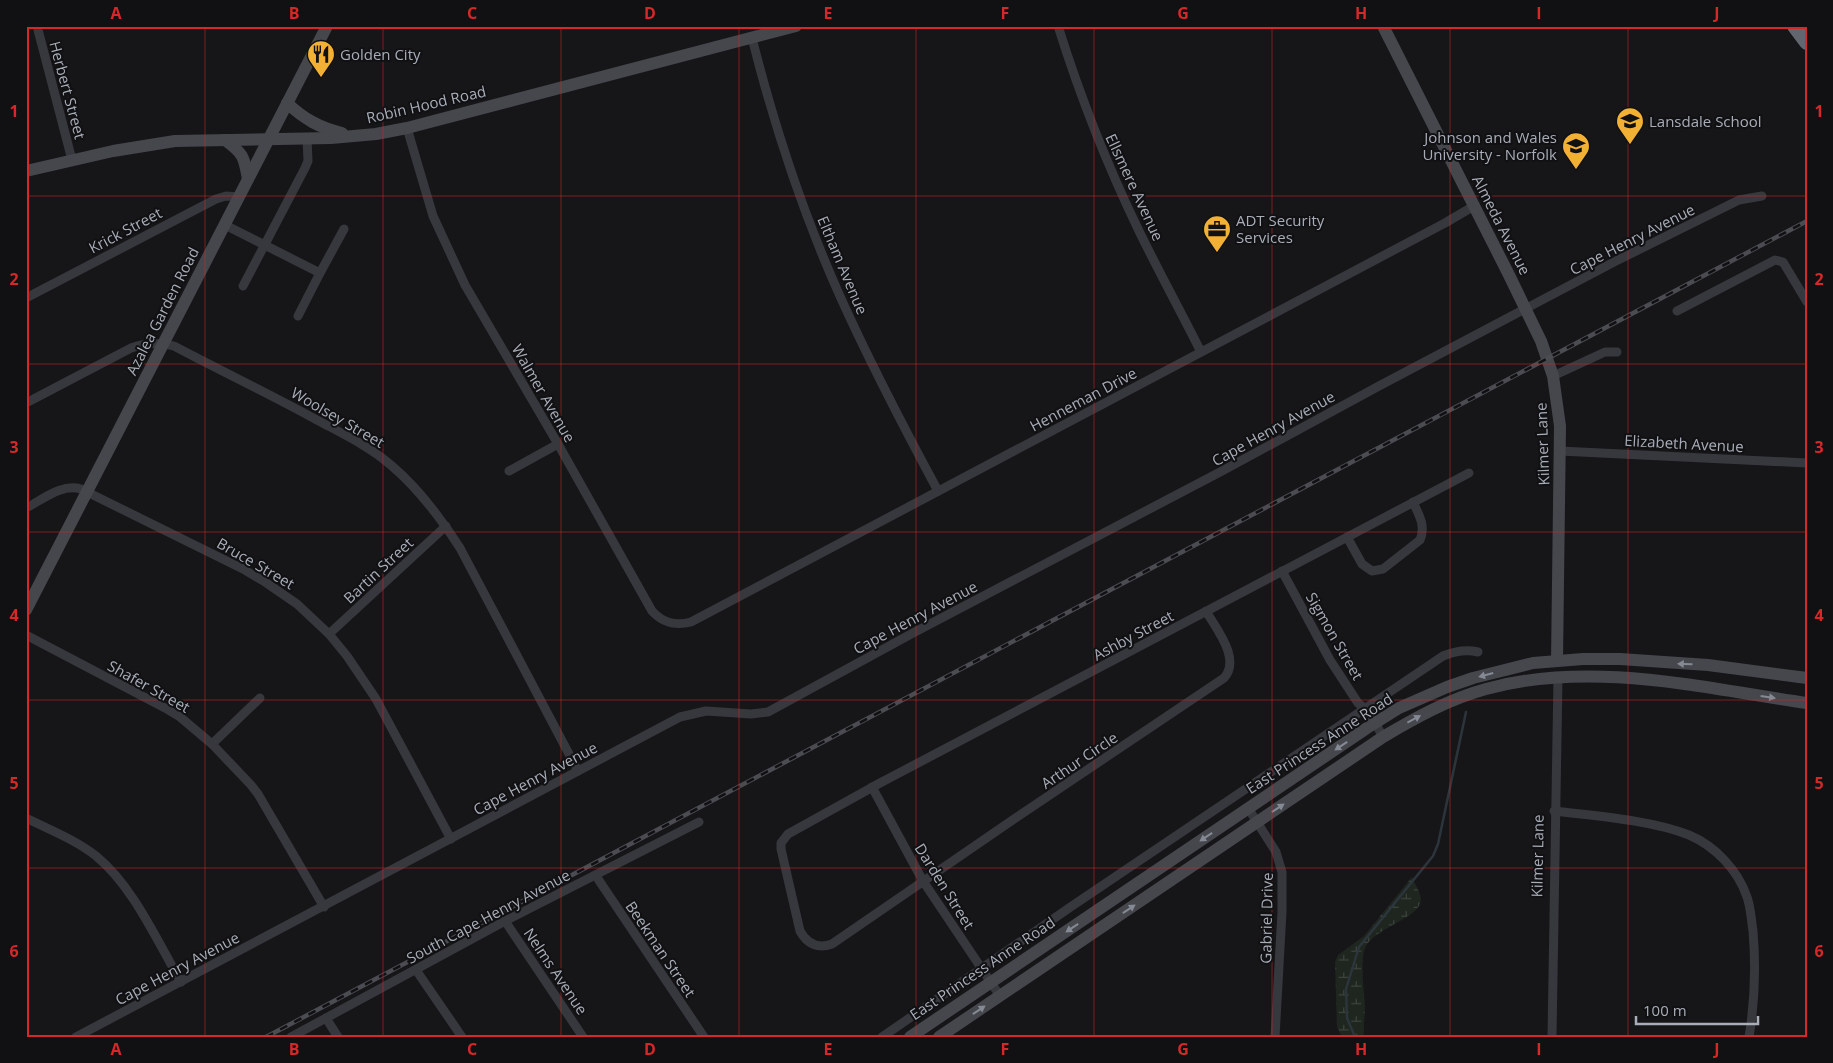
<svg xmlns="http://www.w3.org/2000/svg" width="1833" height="1063" font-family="'Open Sans',sans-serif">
<defs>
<pattern id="wetland-marsh" width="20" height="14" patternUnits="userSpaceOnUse" patternTransform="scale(1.25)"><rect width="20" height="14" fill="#1e261f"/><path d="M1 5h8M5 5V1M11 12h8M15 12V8" fill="none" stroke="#3c433d"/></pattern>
</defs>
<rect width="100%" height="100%" fill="#161618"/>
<!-- wetland -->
<path fill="url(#wetland-marsh)" d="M1412 877C1415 884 1420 892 1421 899 1422 918 1373 928 1365 948 1360 961 1364 992 1365 1006 1365 1016 1363 1026 1364 1037H1342L1337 1027 1335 962 1338 955 1364 936Z"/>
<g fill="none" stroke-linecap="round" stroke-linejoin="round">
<!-- stream -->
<path stroke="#2c353c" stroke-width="2.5" d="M1355 1037 1347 1018 1346 989 1359 947 1433 856 1438 844 1466 712"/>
<!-- street -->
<g stroke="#37383d" stroke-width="9">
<path d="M37 26 72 160"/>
<path d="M1058 26C1080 96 1107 165 1139 231 1159 272 1181 312 1201 352"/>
<path d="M752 38C774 125 802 211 839 294 869 361 903 426 938 491"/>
<path d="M407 128 433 216 465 285 558 444 652 611C663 623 675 626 691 622L1445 223 1474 206"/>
<path d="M225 225 320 273 298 316"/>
<path d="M320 273 344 229"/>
<path d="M243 286 305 168 308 161 307 138"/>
<path d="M26 298 216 199 226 196 239 197"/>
<path d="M1677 311 1775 260 1783 262 1807 302"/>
<path d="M1553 376 1605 352H1617"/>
<path d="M26 403 131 348C146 342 159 342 174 346 221 371 270 394 317 420 343 434 369 446 392 466 419 489 440 517 460 548L578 771"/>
<path d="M1560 451 1807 463"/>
<path d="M509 471 558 444"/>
<path d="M26 508C42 500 62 483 81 489L243 569 265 582 297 604 329 634 347 656 376 699 451 839"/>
<path d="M1347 537 1362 564 1372 571 1383 569 1420 540C1426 526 1419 515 1413 502"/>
<path d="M1282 571 1330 660 1358 703 1369 712 1383 737"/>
<path d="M1206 611C1217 630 1241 659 1224 678L1017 817 832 944C818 949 807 944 800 931L781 849V843L788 834 880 783 1469 473"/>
<path d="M329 634 446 526"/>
<path d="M26 635 165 708 180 717 212 744 251 785 258 794 324 907"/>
<path d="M212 744 260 698"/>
<path d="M872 787 923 881 1000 996"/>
<path d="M1248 808 1276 852 1282 872V912L1275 1037"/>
<path d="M1554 811C1595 816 1651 820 1689 835 1715 846 1738 870 1747 897 1751 908 1751 919 1753 931 1756 967 1755 1001 1749 1037"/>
<path d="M26 818C50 830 76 840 96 856 133 886 157 941 181 982"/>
<path d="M596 876 704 1037"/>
<path d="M505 921 583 1037"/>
<path d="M416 970 462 1037"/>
<path d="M326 1018 338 1037"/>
<path d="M76 1037 680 717 706 711 751 714 768 712 913 633 1222 471 1379 386 1614 262 1739 200 1762 196"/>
<path d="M291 1037 505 921 699 822"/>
<path d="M882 1037 1072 906 1443 656C1455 651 1465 649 1478 652"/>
<path d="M1552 1037 1558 677"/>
</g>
<!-- secondary -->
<g stroke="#45474d" stroke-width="12">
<path d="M1383 26 1509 275 1541 341 1553 376 1560 426 1557 661"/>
<path d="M287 103C304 119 320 128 342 133"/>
<path d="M225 140C244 154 244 157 248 179"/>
<path d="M26 171 113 151 175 141 331 138 376 134 407 128 796 26"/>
<path d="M26 610 327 26"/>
<path d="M910 1037 1367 728 1399 708 1447 687 1473 678 1533 663 1583 659H1620L1708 665 1807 678"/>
<path d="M939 1037 1383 737C1415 718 1449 699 1486 689 1591 660 1702 688 1807 703"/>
</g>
<!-- highway -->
<path stroke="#63666e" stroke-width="16" d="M1795 26 1807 42"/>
<!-- rail casing -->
<g stroke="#4a4c52" stroke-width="4.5">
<path id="rail" d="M266 1037 1807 221"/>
</g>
<!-- rail -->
<use href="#rail" stroke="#111113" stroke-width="2.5" stroke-dasharray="8" stroke-linecap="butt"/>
</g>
<!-- one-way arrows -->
<defs><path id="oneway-solid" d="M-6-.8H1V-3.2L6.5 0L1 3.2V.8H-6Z" transform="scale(1.25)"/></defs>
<g fill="#858993">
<use href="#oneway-solid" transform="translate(1685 664) rotate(-178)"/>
<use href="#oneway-solid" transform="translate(1486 675) rotate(165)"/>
<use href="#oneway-solid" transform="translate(1768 697) rotate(8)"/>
<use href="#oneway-solid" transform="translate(1414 719) rotate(-28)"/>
<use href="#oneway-solid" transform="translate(1341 746) rotate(146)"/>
<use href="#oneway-solid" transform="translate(1278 808) rotate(-34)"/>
<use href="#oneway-solid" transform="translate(1206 837) rotate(146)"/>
<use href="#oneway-solid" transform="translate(1129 909) rotate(-34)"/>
<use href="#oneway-solid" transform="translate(1072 928) rotate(146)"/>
<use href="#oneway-solid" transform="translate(979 1010) rotate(-34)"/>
</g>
<!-- grid -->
<path fill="none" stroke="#d62828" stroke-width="1" stroke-opacity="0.55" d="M205 26V1037M383 26V1037M561 26V1037M739 26V1037M916 26V1037M1094 26V1037M1272 26V1037M1450 26V1037M1628 26V1037M26 196H1807M26 364H1807M26 532H1807M26 700H1807M26 868H1807"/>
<!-- icons -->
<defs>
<g id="restaurant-pin" transform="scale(1.4375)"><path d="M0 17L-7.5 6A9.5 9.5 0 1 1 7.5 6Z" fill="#f2b134" stroke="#111113"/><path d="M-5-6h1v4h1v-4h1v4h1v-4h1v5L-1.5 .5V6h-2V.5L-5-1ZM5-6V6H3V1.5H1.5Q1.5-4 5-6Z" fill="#111"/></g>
<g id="school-pin" transform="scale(1.4375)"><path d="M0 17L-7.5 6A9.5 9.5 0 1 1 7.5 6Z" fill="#f2b134" stroke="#111113"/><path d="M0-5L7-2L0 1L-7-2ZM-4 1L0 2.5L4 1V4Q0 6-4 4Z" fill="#111"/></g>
<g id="office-pin" transform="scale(1.4375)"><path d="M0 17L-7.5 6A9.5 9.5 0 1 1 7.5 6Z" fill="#f2b134" stroke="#111113"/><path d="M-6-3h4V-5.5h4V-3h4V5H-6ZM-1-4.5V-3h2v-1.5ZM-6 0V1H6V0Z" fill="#111"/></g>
</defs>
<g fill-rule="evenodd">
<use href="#restaurant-pin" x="321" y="54"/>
<use href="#school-pin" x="1630" y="121"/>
<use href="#school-pin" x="1576" y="146"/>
<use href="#office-pin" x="1217" y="229"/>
</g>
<g text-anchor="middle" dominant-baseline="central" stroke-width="4" stroke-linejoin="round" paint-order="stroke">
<!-- poi labels -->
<g font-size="15" fill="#a8adb8" stroke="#111113" text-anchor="start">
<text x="340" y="54">Golden City</text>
<text x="1649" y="121">Lansdale School</text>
<text x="1557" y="137" text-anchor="end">Johnson and Wales<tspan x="1557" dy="17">University - Norfolk</tspan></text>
<text x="1236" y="220">ADT Security<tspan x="1236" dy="17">Services</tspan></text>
</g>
<!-- street labels -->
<g font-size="15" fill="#a8adb8" stroke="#111113">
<text transform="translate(68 90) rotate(75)">Herbert Street</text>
<text transform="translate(426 104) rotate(-13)">Robin Hood Road</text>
<text transform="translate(1135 187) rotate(65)">Ellsmere Avenue</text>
<text transform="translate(1502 225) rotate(63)">Almeda Avenue</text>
<text transform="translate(125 230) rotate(-28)">Krick Street</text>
<text transform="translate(1632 239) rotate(-27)">Cape Henry Avenue</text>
<text transform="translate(843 265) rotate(67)">Eltham Avenue</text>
<text transform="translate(162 311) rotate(-63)">Azalea Garden Road</text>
<text transform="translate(544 393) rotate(60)">Walmer Avenue</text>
<text transform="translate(1083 399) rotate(-28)">Henneman Drive</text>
<text transform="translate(338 417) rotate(30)">Woolsey Street</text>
<text transform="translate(1273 428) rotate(-29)">Cape Henry Avenue</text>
<text transform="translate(1684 443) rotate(3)">Elizabeth Avenue</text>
<text transform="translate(1542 444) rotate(-92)">Kilmer Lane</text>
<text transform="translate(256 563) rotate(30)">Bruce Street</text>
<text transform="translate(378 570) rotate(-43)">Bartin Street</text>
<text transform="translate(915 617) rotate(-28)">Cape Henry Avenue</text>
<text transform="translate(1133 635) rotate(-28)">Ashby Street</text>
<text transform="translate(1335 636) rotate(60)">Sigmon Street</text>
<text transform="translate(149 686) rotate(29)">Shafer Street</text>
<text transform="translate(1319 743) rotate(-33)">East Princess Anne Road</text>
<text transform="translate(1079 760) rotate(-34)">Arthur Circle</text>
<text transform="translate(535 778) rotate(-28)">Cape Henry Avenue</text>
<text transform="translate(1537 856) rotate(-89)">Kilmer Lane</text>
<text transform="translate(945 886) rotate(58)">Darden Street</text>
<text transform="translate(488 916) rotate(-28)">South Cape Henry Avenue</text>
<text transform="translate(1266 918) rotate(-89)">Gabriel Drive</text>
<text transform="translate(661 949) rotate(56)">Beekman Street</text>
<text transform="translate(177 968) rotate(-28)">Cape Henry Avenue</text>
<text transform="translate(982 968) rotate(-34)">East Princess Anne Road</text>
<text transform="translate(556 971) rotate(56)">Nelms Avenue</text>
</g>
</g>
<!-- border -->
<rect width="1833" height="1063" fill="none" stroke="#111113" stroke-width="55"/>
<!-- scale -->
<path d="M1636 1016v8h122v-8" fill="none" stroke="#a8adb8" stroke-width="2.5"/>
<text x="1643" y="1016" font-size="15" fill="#a8adb8" stroke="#111113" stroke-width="4" paint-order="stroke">100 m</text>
<rect x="28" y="28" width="1778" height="1008" fill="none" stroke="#d62828" stroke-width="2"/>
<g font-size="16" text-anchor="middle" font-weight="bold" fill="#d62828">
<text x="116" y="19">A</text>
<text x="294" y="19">B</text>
<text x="472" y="19">C</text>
<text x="650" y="19">D</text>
<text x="828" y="19">E</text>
<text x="1005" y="19">F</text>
<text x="1183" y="19">G</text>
<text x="1361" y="19">H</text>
<text x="1539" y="19">I</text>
<text x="1717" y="19">J</text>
<text x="14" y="117">1</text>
<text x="1819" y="117">1</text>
<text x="14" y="285">2</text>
<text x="1819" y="285">2</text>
<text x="14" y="453">3</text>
<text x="1819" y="453">3</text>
<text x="14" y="621">4</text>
<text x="1819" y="621">4</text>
<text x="14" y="789">5</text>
<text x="1819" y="789">5</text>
<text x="14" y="957">6</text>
<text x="1819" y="957">6</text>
<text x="116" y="1055">A</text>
<text x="294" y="1055">B</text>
<text x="472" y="1055">C</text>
<text x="650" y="1055">D</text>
<text x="828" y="1055">E</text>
<text x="1005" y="1055">F</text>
<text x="1183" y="1055">G</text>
<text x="1361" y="1055">H</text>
<text x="1539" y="1055">I</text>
<text x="1717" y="1055">J</text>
</g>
</svg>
